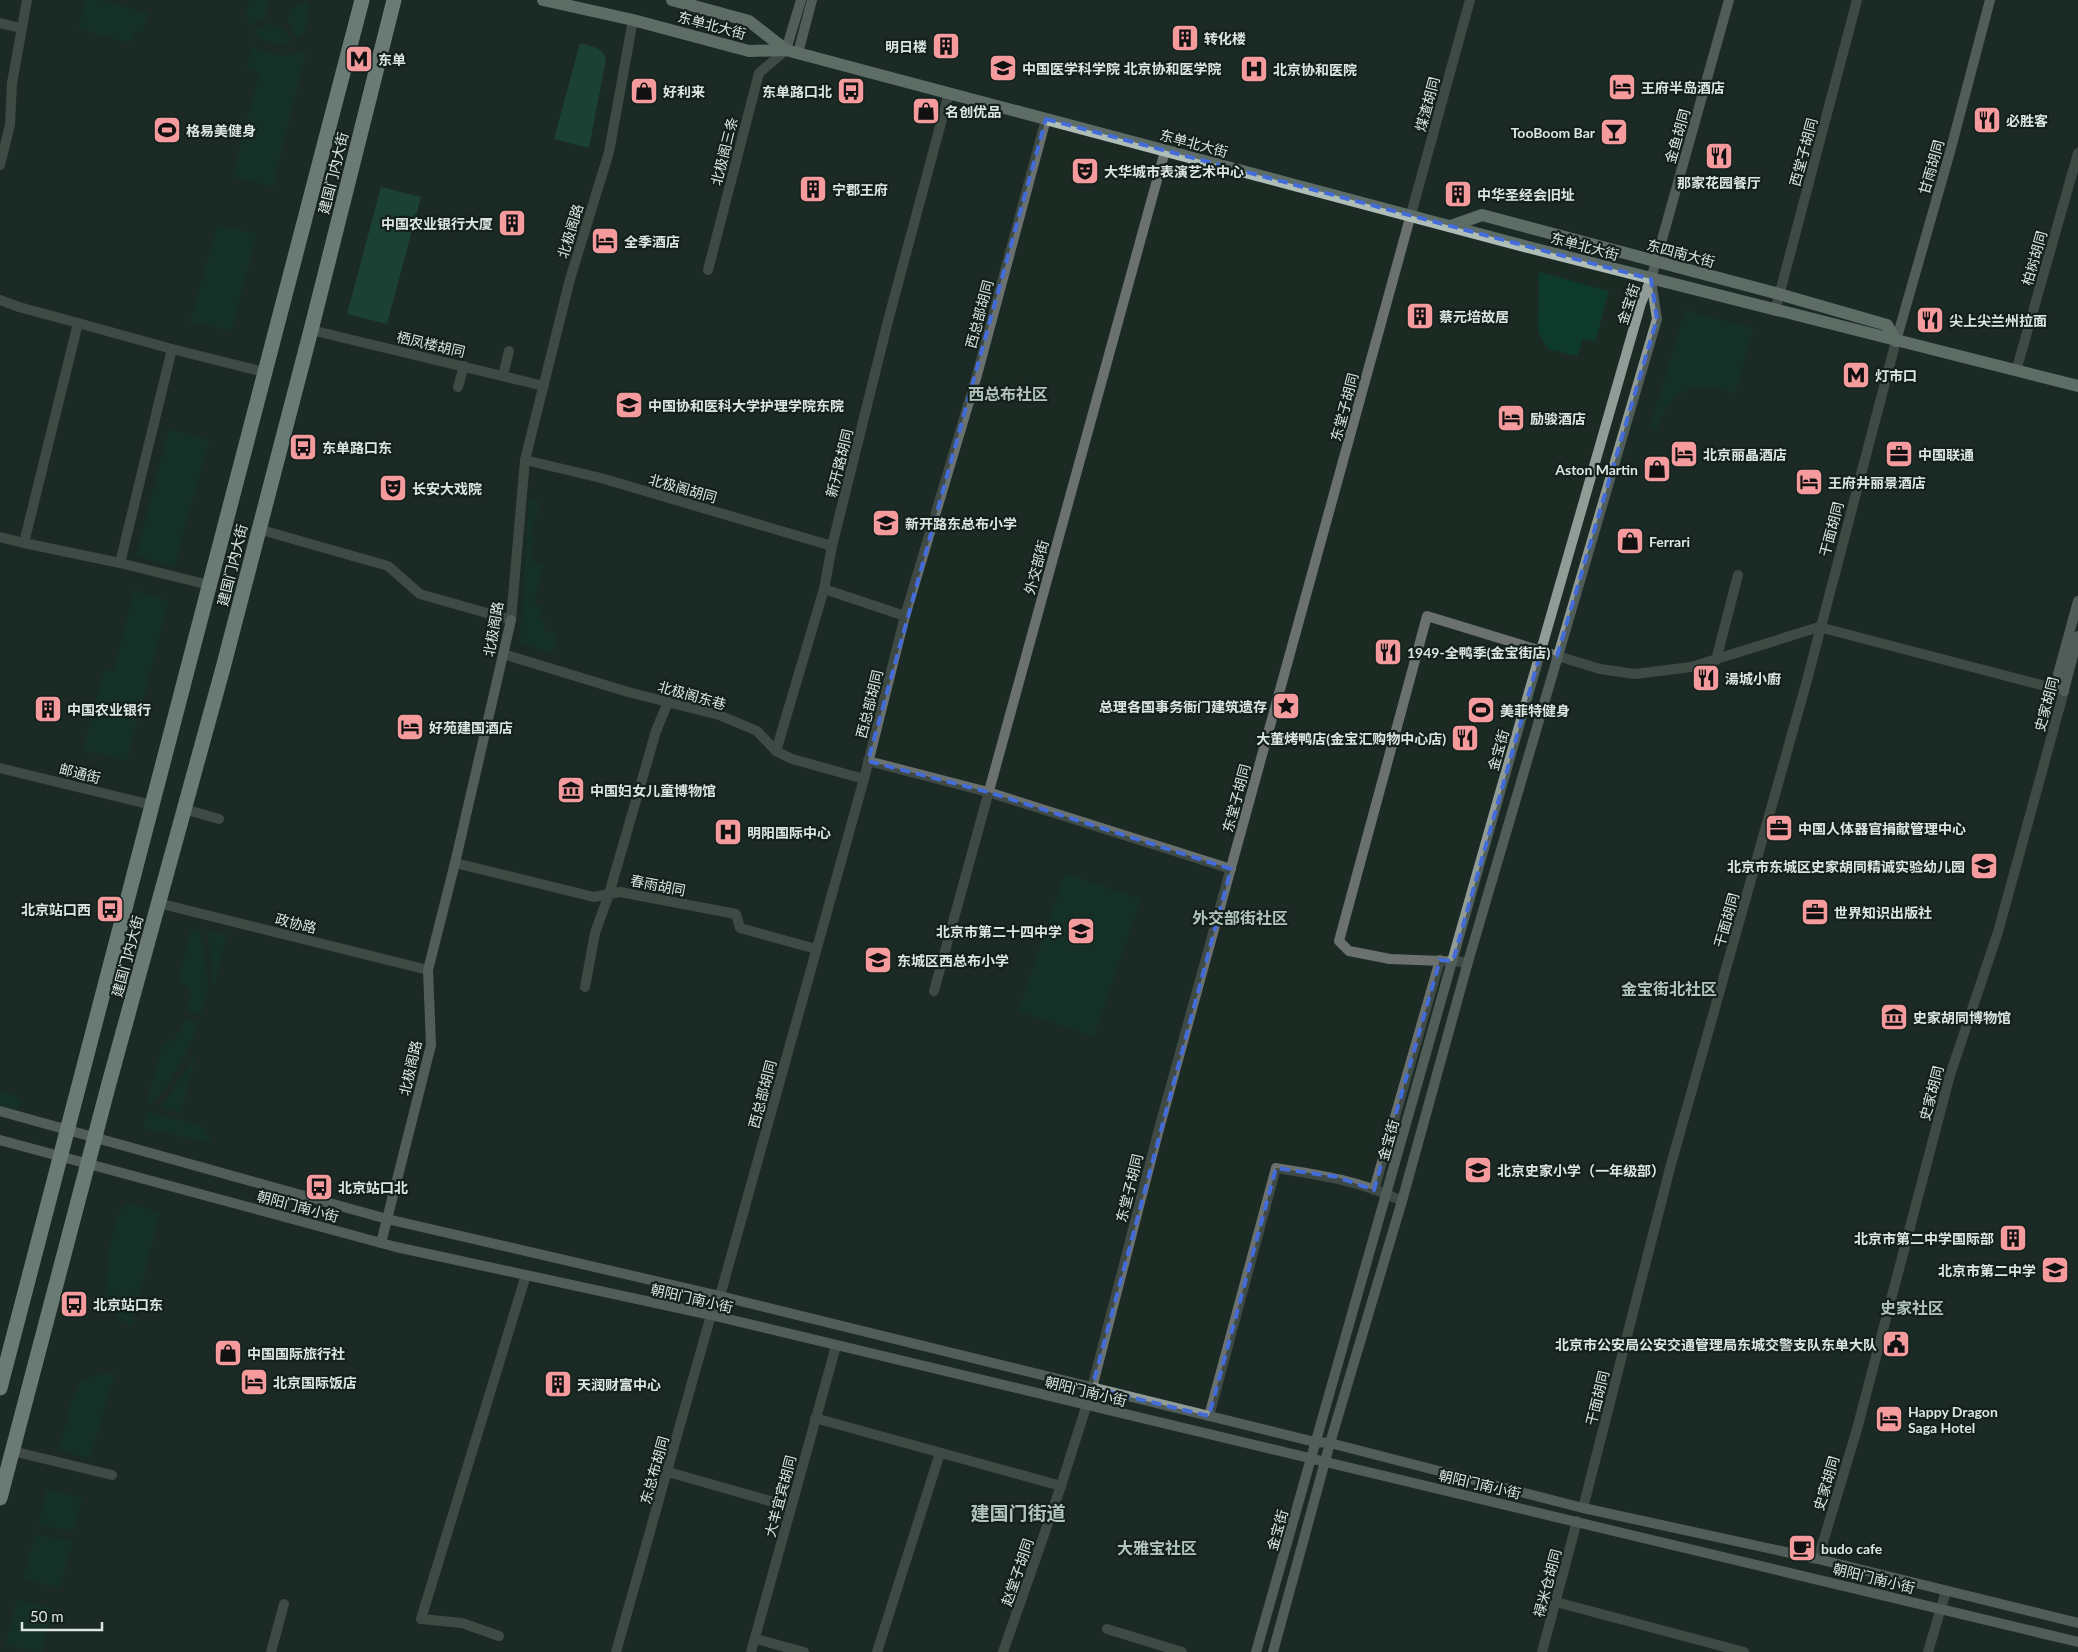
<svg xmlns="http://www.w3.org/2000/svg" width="2078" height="1652" font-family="Lato,'Noto Sans SC',sans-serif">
<rect width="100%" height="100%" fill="#1c2a24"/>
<!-- green -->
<g fill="#0e3a2c">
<path d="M86 0H100L148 13 143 32 135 31 131 43 78 29Z"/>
<path d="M249 0H267L269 5 266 10 267 15 249 26 246 11Z"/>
<path d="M308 1C310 15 311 30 297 38L287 22 290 10Z"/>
<path d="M270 22 274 25 281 26 291 41C277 46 263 43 253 32Z"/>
<path d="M252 46C264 52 274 56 287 55 295 54 298 51 306 53L273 187 232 177 259 73 246 69Z"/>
<path d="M217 225 257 234 232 331 190 322Z"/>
<path d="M1539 272 1609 291 1595 342 1583 339 1577 356 1548 349 1538 331Z"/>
<path d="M1685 310 1754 328 1735 394C1727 392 1717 388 1708 387 1679 384 1664 407 1657 431L1649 429Z"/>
<path d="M169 429 210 439 174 567 136 556Z"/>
<path d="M529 499 540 502 531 534 535 536 531 560 544 565 534 603 543 607 540 619 546 621 544 630 557 634 553 653 520 643Z"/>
<path d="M134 590 169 601 127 761 83 750 104 670 114 671Z"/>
<path d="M1065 873 1141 899 1094 1037 1018 1011Z"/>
<path d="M190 930H199C205 953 214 993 201 1015L186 1011 191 997 187 986 179 983Z"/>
<path d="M207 931 227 935 214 988Z"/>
<path d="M185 1019 199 1023C191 1044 167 1098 146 1105L163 1043C177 1040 181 1032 185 1019Z"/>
<path d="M197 1053 181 1113 161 1107Z"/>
<path d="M0 1091 15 1095 21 1103 17 1109 0 1106Z"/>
<path d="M146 1111 202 1125 212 1140 208 1143 143 1128Z"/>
<path d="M127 1202 160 1212 132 1326 118 1318 105 1299 108 1252 117 1217Z"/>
<path d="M101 1373 115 1374 90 1459 59 1450 73 1396 82 1380Z"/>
<path d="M46 1489 83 1498 73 1531 38 1525Z"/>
<path d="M35 1534 73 1541 60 1588 23 1579Z"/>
<path d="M17 1599 53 1609 42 1652H34L5 1644Z"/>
</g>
<!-- forest -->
<g fill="#1c5b47">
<path d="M580 43C590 46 603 47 606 59L589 148 554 139Z"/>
<path d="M381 187 421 197 387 324 347 314Z"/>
</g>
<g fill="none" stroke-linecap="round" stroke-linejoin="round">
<!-- street -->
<g stroke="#6a716e" stroke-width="10">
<path d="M0 23 21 28"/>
<path d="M0 165 10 125 12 83 27 0"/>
<path d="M708 270 759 73 786 50"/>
<path d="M0 300 19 307 78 323 24 543 120 563 209 585"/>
<path d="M1775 311 1857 0"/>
<path d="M78 323 172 349 264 372"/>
<path d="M311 330 544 386"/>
<path d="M2016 371 2078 153"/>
<path d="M503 375 509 351"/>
<path d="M458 387 464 366"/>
<path d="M525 460 601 478 832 546"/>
<path d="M258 529 388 566 420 594 511 620 525 460 570 279 609 152 633 20"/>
<path d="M0 537 24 543"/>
<path d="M120 563 172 349"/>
<path d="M824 589 905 616"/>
<path d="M503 654 628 692 719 715 757 731 776 751 792 759 864 779"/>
<path d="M1716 660 1738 575"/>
<path d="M776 751 824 589 832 546 889 317 949 93"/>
<path d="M868 761 988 792 1231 869"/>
<path d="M0 768 152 805"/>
<path d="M184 809 219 819"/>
<path d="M455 863 594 897 620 892 736 914 740 928 816 949"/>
<path d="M158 903 428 970"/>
<path d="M1468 962 1390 959 1349 951 1339 941 1427 616 1600 669 1635 674 1691 667 1819 627 2064 691 1998 932 1950 1075 1857 1429 1818 1559"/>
<path d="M585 987 595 933 609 894 656 731 668 702"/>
<path d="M934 991 1165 151"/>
<path d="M1374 1190 1440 960"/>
<path d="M1209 1416 1276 1168C1321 1175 1360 1181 1402 1201"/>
<path d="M815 1418 1061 1486"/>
<path d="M12 1451 112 1475"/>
<path d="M668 1472 791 1507"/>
<path d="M1583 1508 1670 1168 1806 684 1896 341"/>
<path d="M1556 1602 1744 1652"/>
<path d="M1107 1629 1182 1652"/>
<path d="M499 1636 462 1623 421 1619 526 1275"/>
<path d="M756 1639 804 1652"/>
<path d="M271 1652 284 1604"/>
<path d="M616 1652 711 1315 720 1296 864 779 905 616 977 375 1046 119"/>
<path d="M751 1652 836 1346"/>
<path d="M877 1652 940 1453"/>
<path d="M1003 1652 1061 1486 1092 1388 1159 1129 1470 0"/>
<path d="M1542 1652 1577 1521"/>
<path d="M1928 1652 1946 1591"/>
</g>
<!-- secondary -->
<g stroke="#919c97" stroke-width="10">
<path d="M786 50 801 0"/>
<path d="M798 53 812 0"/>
<path d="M1896 341 1950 152 1990 0"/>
<path d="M2064 690 2078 636"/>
<path d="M2064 691 2058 674 2078 601"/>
<path d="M0 1111 387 1219 720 1296 1315 1442 1330 1443 1583 1508 1818 1559 2078 1623"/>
<path d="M0 1140 396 1247 711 1315 2078 1642"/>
<path d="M381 1243 431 1045 428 970 455 863 511 620"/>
<path d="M1256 1652 1499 796 1641 303 1651 279 1729 0"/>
<path d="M1273 1652 1330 1443 1402 1201 1468 962 1657 319 1651 280"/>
</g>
<!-- primary -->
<g stroke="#afbdb7" stroke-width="12">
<path d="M543 0 633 20 749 51 786 50 1528 247 2078 386"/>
<path d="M672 0 749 21 786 50"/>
<path d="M1451 226 1482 215 1779 294 1887 325 1896 341"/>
</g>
<!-- highway -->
<g stroke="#cadbd4" stroke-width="15">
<path d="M0 1388 362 0"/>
<path d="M0 1498 108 1087 223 668 311 330 394 0"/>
</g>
</g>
<!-- marked area -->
<path d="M0 0H2078V1652H0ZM1046 119 1651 279 1657 319 1557 656 1541 651 1453 961 1440 960 1374 1190 1337 1177 1276 1168 1209 1416 1092 1388 1231 869 988 792 868 761Z" fill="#1c2a24" fill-opacity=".55" fill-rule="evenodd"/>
<path fill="none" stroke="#436cda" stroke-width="4" stroke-dasharray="10 6" stroke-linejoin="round" d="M1046 119 1651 279 1657 319 1557 656 1541 651 1453 961 1440 960 1374 1190 1337 1177 1276 1168 1209 1416 1092 1388 1231 869 988 792 868 761Z"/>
<!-- icons -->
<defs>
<g id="building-square" transform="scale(1.4375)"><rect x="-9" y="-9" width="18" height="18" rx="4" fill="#f59b9d" stroke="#13201b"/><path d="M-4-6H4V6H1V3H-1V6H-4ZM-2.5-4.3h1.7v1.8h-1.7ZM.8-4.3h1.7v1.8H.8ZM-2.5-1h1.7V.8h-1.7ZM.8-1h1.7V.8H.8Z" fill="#111"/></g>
<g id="metro-square" transform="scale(1.4375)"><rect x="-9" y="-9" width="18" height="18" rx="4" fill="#f59b9d" stroke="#13201b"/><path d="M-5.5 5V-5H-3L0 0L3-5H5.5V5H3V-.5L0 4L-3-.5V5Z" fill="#111"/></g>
<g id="university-square" transform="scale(1.4375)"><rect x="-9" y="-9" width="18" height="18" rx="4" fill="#f59b9d" stroke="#13201b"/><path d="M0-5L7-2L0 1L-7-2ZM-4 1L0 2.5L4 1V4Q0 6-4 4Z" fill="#111"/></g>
<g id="hospital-square" transform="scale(1.4375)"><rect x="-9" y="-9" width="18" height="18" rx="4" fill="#f59b9d" stroke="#13201b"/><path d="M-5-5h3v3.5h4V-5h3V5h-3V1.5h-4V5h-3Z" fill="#111"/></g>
<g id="hotel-square" transform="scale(1.4375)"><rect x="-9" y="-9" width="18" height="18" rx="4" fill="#f59b9d" stroke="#13201b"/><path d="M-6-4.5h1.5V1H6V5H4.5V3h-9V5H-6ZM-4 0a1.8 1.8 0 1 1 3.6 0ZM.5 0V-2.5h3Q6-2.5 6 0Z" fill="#111"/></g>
<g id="shop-square" transform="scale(1.4375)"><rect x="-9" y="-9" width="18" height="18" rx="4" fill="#f59b9d" stroke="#13201b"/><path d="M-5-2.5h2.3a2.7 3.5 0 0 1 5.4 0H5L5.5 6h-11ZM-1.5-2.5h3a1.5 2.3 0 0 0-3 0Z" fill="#111"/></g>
<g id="bus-square" transform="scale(1.4375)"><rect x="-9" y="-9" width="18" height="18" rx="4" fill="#f59b9d" stroke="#13201b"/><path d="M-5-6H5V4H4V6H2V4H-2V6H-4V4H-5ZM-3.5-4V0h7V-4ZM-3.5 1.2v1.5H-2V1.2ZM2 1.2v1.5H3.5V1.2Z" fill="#111"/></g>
<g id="restaurant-square" transform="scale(1.4375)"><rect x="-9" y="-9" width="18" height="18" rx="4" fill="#f59b9d" stroke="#13201b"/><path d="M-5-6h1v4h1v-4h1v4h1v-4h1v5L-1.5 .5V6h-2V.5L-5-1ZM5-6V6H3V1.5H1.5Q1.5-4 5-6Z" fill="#111"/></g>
<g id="stadium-square" transform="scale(1.4375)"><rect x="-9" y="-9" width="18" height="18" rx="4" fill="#f59b9d" stroke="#13201b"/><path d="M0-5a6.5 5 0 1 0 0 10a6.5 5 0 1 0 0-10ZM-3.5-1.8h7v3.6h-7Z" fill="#111"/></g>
<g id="bar-square" transform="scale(1.4375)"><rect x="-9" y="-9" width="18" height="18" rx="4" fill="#f59b9d" stroke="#13201b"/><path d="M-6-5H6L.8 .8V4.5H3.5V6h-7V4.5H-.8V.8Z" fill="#111"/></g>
<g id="theatre-square" transform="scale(1.4375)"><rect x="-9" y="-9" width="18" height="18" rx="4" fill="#f59b9d" stroke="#13201b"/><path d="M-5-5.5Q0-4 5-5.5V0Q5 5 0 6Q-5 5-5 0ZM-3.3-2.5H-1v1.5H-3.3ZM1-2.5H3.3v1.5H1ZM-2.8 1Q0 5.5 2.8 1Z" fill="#111"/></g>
<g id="office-square" transform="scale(1.4375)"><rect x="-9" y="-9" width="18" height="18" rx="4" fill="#f59b9d" stroke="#13201b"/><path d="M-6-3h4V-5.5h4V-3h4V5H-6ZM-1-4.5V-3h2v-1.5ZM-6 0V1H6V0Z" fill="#111"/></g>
<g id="school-square" transform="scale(1.4375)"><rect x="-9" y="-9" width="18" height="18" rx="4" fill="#f59b9d" stroke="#13201b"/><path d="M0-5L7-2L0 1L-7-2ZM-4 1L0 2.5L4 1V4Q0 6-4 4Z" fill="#111"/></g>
<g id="sight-square" transform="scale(1.4375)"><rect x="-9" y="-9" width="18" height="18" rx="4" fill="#f59b9d" stroke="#13201b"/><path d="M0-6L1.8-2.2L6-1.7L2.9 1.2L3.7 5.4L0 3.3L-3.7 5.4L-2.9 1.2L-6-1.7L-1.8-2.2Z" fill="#111"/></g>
<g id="museum-square" transform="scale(1.4375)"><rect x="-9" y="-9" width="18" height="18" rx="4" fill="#f59b9d" stroke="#13201b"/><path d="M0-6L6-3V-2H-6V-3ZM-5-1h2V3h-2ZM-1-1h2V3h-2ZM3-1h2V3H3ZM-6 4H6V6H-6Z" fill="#111"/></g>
<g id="civic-square" transform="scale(1.4375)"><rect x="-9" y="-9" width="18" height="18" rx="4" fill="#f59b9d" stroke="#13201b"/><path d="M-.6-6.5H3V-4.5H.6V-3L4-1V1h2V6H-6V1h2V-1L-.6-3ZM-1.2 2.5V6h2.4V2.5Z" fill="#111"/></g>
<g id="cafe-square" transform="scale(1.4375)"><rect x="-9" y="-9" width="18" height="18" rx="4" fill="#f59b9d" stroke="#13201b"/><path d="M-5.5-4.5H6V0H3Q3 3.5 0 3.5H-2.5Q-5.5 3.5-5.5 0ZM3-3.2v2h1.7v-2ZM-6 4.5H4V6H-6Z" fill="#111"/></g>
</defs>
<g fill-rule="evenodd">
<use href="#building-square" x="1185" y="38"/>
<use href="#building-square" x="946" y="46"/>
<use href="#metro-square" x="359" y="59"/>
<use href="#university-square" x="1003" y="68"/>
<use href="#hospital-square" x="1254" y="69"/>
<use href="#hotel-square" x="1622" y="87"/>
<use href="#shop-square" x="644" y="91"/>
<use href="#bus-square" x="851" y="91"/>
<use href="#shop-square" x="926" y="111"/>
<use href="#restaurant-square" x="1987" y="120"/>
<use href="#stadium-square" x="167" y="130"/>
<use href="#bar-square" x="1614" y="132"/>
<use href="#restaurant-square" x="1719" y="156"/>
<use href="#theatre-square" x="1085" y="171"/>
<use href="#building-square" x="813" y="189"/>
<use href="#building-square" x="1458" y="194"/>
<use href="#building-square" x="512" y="223"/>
<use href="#hotel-square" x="605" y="241"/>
<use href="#building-square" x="1420" y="316"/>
<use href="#restaurant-square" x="1930" y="320"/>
<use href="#metro-square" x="1856" y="375"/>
<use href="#university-square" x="629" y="405"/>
<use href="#hotel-square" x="1511" y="418"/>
<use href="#bus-square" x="303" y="447"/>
<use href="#hotel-square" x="1684" y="454"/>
<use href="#office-square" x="1899" y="454"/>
<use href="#shop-square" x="1657" y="469"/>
<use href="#hotel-square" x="1809" y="482"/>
<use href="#theatre-square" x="393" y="488"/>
<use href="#school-square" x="886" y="523"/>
<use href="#shop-square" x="1630" y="541"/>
<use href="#restaurant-square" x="1388" y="652"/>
<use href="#restaurant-square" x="1706" y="678"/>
<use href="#sight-square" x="1286" y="706"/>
<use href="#building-square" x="48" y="709"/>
<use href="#stadium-square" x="1481" y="710"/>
<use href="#hotel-square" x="410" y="727"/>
<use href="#restaurant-square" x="1465" y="738"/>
<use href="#museum-square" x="571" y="790"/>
<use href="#office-square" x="1779" y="828"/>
<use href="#hospital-square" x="728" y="832"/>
<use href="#school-square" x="1984" y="866"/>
<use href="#bus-square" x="110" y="909"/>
<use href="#office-square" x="1815" y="912"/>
<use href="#school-square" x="1081" y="931"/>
<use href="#school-square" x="878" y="960"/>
<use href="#museum-square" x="1894" y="1017"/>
<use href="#school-square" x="1478" y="1170"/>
<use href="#bus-square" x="319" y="1187"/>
<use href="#building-square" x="2013" y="1238"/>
<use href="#school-square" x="2055" y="1270"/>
<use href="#bus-square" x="74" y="1304"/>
<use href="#civic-square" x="1896" y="1344"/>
<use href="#shop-square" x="228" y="1353"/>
<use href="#hotel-square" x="254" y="1382"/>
<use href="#building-square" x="558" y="1384"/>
<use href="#hotel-square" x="1889" y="1419"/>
<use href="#cafe-square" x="1802" y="1548"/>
</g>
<g text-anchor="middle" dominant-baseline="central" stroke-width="4.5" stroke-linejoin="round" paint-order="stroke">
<!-- street labels -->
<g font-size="14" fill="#dde5e2" stroke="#13201b">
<text transform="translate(712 25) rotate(15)">东单北大街</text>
<text transform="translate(1427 104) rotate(-75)">煤渣胡同</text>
<text transform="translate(1677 136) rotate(-74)">金鱼胡同</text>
<text transform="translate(1194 143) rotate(15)">东单北大街</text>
<text transform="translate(724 151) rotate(-76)">北极阁三条</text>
<text transform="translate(1803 152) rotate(-75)">西堂子胡同</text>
<text transform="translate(1931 167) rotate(-74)">甘雨胡同</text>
<text transform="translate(333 173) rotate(-76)">建国门内大街</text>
<text transform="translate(570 231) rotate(-73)">北极阁路</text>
<text transform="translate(1585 246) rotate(15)">东单北大街</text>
<text transform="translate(1681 253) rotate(15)">东四南大街</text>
<text transform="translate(2034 258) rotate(-74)">柏树胡同</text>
<text transform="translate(1628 304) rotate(-72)">金宝街</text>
<text transform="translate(979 314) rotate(-75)">西总部胡同</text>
<text transform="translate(431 344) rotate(13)">栖凤楼胡同</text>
<text transform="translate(1344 407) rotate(-75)">东堂子胡同</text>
<text transform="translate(839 463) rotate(-76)">新开路胡同</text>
<text transform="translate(683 488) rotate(16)">北极阁胡同</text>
<text transform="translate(1831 529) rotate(-75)">干面胡同</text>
<text transform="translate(232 565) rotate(-76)">建国门内大街</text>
<text transform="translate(1036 567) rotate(-75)">外交部街</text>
<text transform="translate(493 629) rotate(-80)">北极阁路</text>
<text transform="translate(692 695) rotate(16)">北极阁东巷</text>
<text transform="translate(869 704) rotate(-76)">西总部胡同</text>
<text transform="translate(2046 704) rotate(-75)">史家胡同</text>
<text transform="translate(1498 750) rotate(-74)">金宝街</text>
<text transform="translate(80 773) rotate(14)">邮通街</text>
<text transform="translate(1236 798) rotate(-75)">东堂子胡同</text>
<text transform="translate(658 885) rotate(11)">春雨胡同</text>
<text transform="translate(1726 920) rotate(-74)">干面胡同</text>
<text transform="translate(296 923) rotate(14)">政协路</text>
<text transform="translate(127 956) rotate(-75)">建国门内大街</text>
<text transform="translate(410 1068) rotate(-77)">北极阁路</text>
<text transform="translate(1931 1093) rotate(-75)">史家胡同</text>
<text transform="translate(762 1094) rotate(-75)">西总部胡同</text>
<text transform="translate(1388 1140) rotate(-74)">金宝街</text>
<text transform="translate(1129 1188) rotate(-76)">东堂子胡同</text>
<text transform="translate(298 1206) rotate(15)">朝阳门南小街</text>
<text transform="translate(692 1298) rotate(13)">朝阳门南小街</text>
<text transform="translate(1086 1391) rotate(14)">朝阳门南小街</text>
<text transform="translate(1597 1398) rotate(-76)">干面胡同</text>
<text transform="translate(654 1470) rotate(-74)">东总布胡同</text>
<text transform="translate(1826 1483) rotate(-73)">史家胡同</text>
<text transform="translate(1480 1484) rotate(13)">朝阳门南小街</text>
<text transform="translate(780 1496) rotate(-75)">大羊宜宾胡同</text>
<text transform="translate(1277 1530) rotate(-74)">金宝街</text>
<text transform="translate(1017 1572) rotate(-71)">赵堂子胡同</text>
<text transform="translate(1874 1578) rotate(14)">朝阳门南小街</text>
<text transform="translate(1547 1583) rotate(-75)">禄米仓胡同</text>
</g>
<!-- poi labels -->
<g font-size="14" font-weight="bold" fill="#dde5e2" stroke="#13201b" text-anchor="start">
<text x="1204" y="38">转化楼</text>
<text x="927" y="46" text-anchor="end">明日楼</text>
<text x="378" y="59">东单</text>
<text x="1022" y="68">中国医学科学院 北京协和医学院</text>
<text x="1273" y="69">北京协和医院</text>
<text x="1641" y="87">王府半岛酒店</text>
<text x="663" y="91">好利来</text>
<text x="832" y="91" text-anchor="end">东单路口北</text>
<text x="945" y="111">名创优品</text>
<text x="2006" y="120">必胜客</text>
<text x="186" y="130">格易美健身</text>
<text x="1595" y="132" text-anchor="end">TooBoom Bar</text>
<text x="1104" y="171">大华城市表演艺术中心</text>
<text x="1719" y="182" text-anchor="middle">那家花园餐厅</text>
<text x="832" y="189">宁郡王府</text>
<text x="1477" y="194">中华圣经会旧址</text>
<text x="493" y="223" text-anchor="end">中国农业银行大厦</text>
<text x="624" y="241">全季酒店</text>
<text x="1439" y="316">蔡元培故居</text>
<text x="1949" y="320">尖上尖兰州拉面</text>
<text x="1875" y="375">灯市口</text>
<text x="648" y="405">中国协和医科大学护理学院东院</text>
<text x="1530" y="418">励骏酒店</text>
<text x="322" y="447">东单路口东</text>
<text x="1703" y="454">北京丽晶酒店</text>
<text x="1918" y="454">中国联通</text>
<text x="1638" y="469" text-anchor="end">Aston Martin</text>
<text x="1828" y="482">王府井丽景酒店</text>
<text x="412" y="488">长安大戏院</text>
<text x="905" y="523">新开路东总布小学</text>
<text x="1649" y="541">Ferrari</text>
<text x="1407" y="652">1949-全鸭季(金宝街店)</text>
<text x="1725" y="678">湯城小廚</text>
<text x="1267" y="706" text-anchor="end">总理各国事务衙门建筑遗存</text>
<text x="67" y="709">中国农业银行</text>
<text x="1500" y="710">美菲特健身</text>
<text x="429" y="727">好苑建国酒店</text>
<text x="1446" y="738" text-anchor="end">大董烤鸭店(金宝汇购物中心店)</text>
<text x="590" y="790">中国妇女儿童博物馆</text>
<text x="1798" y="828">中国人体器官捐献管理中心</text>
<text x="747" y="832">明阳国际中心</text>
<text x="1965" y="866" text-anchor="end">北京市东城区史家胡同精诚实验幼儿园</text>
<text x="91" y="909" text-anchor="end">北京站口西</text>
<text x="1834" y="912">世界知识出版社</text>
<text x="1062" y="931" text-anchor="end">北京市第二十四中学</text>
<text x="897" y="960">东城区西总布小学</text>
<text x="1913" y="1017">史家胡同博物馆</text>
<text x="1497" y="1170">北京史家小学（一年级部）</text>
<text x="338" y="1187">北京站口北</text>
<text x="1994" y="1238" text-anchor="end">北京市第二中学国际部</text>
<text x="2036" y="1270" text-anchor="end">北京市第二中学</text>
<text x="93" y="1304">北京站口东</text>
<text x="1877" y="1344" text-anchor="end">北京市公安局公安交通管理局东城交警支队东单大队</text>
<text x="247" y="1353">中国国际旅行社</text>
<text x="273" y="1382">北京国际饭店</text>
<text x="577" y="1384">天润财富中心</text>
<text x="1908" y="1411">Happy Dragon<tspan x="1908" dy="16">Saga Hotel</tspan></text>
<text x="1821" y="1548">budo cafe</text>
</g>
<!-- quarter labels -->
<g font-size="16" font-weight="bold" fill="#b2c3bc" stroke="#13201b">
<text x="1008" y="393">西总布社区</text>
<text x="1240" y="917">外交部街社区</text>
<text x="1669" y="988">金宝街北社区</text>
<text x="1912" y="1307">史家社区</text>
<text x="1157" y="1547">大雅宝社区</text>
</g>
<!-- district labels -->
<g font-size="19" font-weight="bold" fill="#b2c3bc" stroke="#13201b">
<text x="1018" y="1512">建国门街道</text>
</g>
</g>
<!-- scale -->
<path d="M22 1622v8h80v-8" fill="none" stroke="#dde5e2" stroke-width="2.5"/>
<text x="30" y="1622" font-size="15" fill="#dde5e2" stroke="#13201b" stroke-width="4" paint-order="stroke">50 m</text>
</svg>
